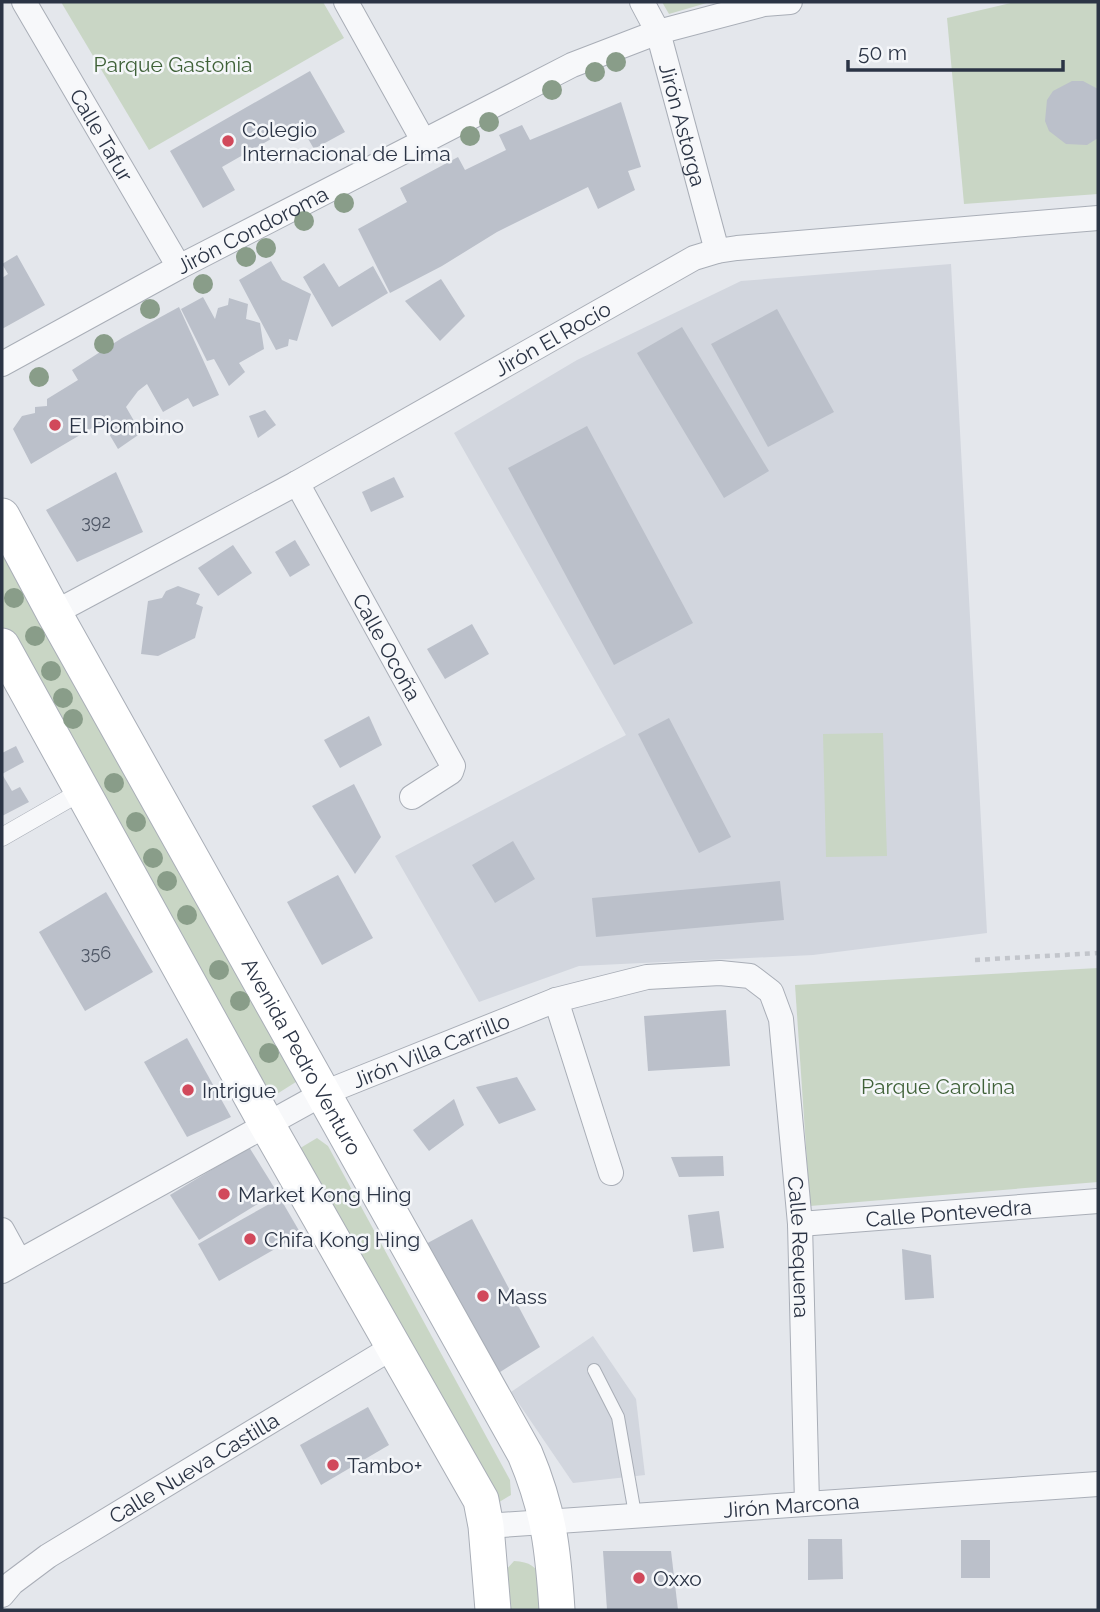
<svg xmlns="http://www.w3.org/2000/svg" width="1100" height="1612" font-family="Raleway,sans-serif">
<rect width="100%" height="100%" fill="#e4e7ec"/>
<!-- built -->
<g fill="#d2d6de">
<path d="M951 264 987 933 813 955 579 966 479 1002 395 856 626 735 454 433 577 360 741 281Z"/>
<path d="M593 1336 636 1399 645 1475 573 1483 511 1392Z"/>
</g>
<!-- green -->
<g fill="#c9d6c5">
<path d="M61 2H323L344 38 149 150Z"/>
<path d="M662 2H710L669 14Z"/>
<path d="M1015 2H1098V194L964 204 947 18Z"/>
<path d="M2 529 307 1075 261 1104 2 631Z"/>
<path d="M883 733 887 856 826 857 823 734Z"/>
<path d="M1098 968V1182L810 1206 795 985Z"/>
<path d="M317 1138 328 1146 510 1480 511 1495 496 1504 297 1150Z"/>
<path d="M514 1561C546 1562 542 1586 545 1610H506L505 1571Z"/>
</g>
<!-- building -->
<g fill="#bbc0ca">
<path d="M310 71 345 132 314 149 299 123 222 167 235 190 203 208 170 151Z"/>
<path d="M1072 81H1083L1098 89V138L1087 145 1066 144 1049 131 1045 121 1047 100 1053 91Z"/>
<path d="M621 102 641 167 628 171 635 190 598 209 588 187 497 232 442 266 390 293 358 229 407 202 400 188 458 157 465 170 506 150 499 135 522 125 530 140Z"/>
<path d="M17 255 45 305 2 329V278L8 274 2 264Z"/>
<path d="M271 261 282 280 311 294 297 341 289 339 288 346 276 350 239 280Z"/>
<path d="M324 263 339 287 373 266 388 293 332 327 303 277Z"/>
<path d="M441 279 465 316 440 341 405 301Z"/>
<path d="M203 297 215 319 218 308 228 305 229 298 248 304 246 319 260 323 264 349 239 363 245 372 229 386 214 359 207 361 181 309Z"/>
<path d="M179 307 219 395 193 407 188 398 163 412 147 384 138 391 126 407 141 433 118 449 102 422 31 464 13 429 22 416 35 413V407L47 406V399L78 380 72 370 122 338Z"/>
<path d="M777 309 834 412 768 447 711 344Z"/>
<path d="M682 327 769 471 724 498 637 353Z"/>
<path d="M265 410 276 425 258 438 249 416Z"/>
<path d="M587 426 693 623 614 665 508 468Z"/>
<path d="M116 472 143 532 77 562 46 510Z"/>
<path d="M394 477 404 497 371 512 362 492Z"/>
<path d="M295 540 310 565 290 577 275 552Z"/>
<path d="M233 545 252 573 218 596 198 568Z"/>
<path d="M178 586 200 594 196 604 203 607 195 638 158 656 141 654 148 601 162 598 166 591Z"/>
<path d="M472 624 489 654 445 679 427 649Z"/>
<path d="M369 716 382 745 340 768 324 740Z"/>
<path d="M669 718 731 837 699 853 638 734Z"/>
<path d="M16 746 24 762 2 774 12 791 20 787 29 802 2 816V753Z"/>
<path d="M354 784 381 837 355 874 312 806Z"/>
<path d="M513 841 535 879 495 903 472 865Z"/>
<path d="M338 875 373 938 322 965 287 902Z"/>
<path d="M780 881 784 920 596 937 592 898Z"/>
<path d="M106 892 153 972 85 1011 39 932Z"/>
<path d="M726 1010 730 1066 648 1071 644 1016Z"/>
<path d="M187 1038 231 1117 187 1137 144 1062Z"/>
<path d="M517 1077 536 1110 499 1124 476 1087Z"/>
<path d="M454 1099 464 1125 429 1151 413 1130Z"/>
<path d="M249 1147 277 1192 199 1240 170 1195Z"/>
<path d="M723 1156 724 1176 679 1177 671 1157Z"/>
<path d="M280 1198 301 1234 219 1281 198 1244Z"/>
<path d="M719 1211 724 1248 693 1252 688 1215Z"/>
<path d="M472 1219 540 1347 497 1374 424 1245Z"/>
<path d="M902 1249 931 1255 934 1298 905 1300Z"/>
<path d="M368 1407 389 1445 321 1485 300 1445Z"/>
<path d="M808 1539H842L843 1579 808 1580Z"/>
<rect x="961" y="1540" width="29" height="38"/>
<path d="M603 1551H671L678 1610H607Z"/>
</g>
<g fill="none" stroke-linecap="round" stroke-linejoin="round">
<!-- service casing -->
<g stroke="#a9aeb7" stroke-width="14">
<path id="service" d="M594 1370 618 1417 635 1514"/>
</g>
<!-- pedestrian casing -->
<g stroke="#a9aeb7" stroke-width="19">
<path id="pedestrian" d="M2 837 82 791"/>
</g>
<!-- minor casing -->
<g stroke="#a9aeb7" stroke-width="26">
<g id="minor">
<path id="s1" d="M24 2 179 267"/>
<path d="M346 2 424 142"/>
<path id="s2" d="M642 2 658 32 717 251"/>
<path id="s3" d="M2 364 179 267 572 65 658 32 764 4 790 2"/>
<path id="s4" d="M297 483 453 766 451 772 412 797"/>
<path id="s5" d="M54 613 297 483 694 258 717 251 737 248 1098 218"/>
<path d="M556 1000 611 1173"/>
<path id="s6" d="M800 1224 1098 1201"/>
<path d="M2 1230 19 1261"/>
<path id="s7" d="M2 1271 324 1093 556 1000 647 977 720 973 750 976 771 992 781 1019 800 1224 807 1503"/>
<path id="s8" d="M486 1526 1098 1484"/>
<path id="s9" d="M2 1595 12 1583 48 1556 393 1347"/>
</g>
</g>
<!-- secondary casing -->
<g stroke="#a9aeb7" stroke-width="37">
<g id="secondary">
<path id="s10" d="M2 516 54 613 525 1454C549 1511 553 1549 557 1610"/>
<path d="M2 646 266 1123 481 1500 486 1526 493 1610"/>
</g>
</g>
<!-- path -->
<path stroke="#c2c5cb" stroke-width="4.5" stroke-dasharray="5 5" stroke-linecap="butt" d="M975 960 1098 953"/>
<!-- service -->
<use href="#service" stroke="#f7f8fa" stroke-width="12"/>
<!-- pedestrian -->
<use href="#pedestrian" stroke="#f7f8fa" stroke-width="18"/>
<!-- minor -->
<use href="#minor" stroke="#f7f8fa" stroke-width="24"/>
<!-- secondary -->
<use href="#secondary" stroke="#fff" stroke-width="35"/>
</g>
<!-- trees -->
<g fill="#899d89">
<circle cx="616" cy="62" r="10"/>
<circle cx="595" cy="72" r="10"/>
<circle cx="552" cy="90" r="10"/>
<circle cx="489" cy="122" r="10"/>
<circle cx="470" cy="136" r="10"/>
<circle cx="344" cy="203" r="10"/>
<circle cx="304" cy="221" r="10"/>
<circle cx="266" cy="248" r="10"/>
<circle cx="246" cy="257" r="10"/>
<circle cx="203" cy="284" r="10"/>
<circle cx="150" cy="309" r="10"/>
<circle cx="104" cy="344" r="10"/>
<circle cx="39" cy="377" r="10"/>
<circle cx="14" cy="598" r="10"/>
<circle cx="35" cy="636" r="10"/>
<circle cx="51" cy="671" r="10"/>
<circle cx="63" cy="698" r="10"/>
<circle cx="73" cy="719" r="10"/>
<circle cx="114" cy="783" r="10"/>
<circle cx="136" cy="822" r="10"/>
<circle cx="153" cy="858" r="10"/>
<circle cx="167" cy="881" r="10"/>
<circle cx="187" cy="915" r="10"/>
<circle cx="219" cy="970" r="10"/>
<circle cx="240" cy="1001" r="10"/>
<circle cx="269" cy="1053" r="10"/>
</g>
<!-- markers -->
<g fill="#d1495b" stroke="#f4f6f9" stroke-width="2.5">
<circle cx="228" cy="141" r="7"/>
<circle cx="55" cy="425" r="7"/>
<circle cx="188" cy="1090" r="7"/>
<circle cx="224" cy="1194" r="7"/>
<circle cx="250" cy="1239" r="7"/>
<circle cx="483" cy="1296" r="7"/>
<circle cx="333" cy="1465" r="7"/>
<circle cx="639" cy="1578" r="7"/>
</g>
<g text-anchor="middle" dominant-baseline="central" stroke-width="5" stroke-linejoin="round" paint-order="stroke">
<!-- number labels -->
<g font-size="18" fill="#4f5766">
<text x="96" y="521">392</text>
<text x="96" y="952">356</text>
</g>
<!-- park labels -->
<g font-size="21" fill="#3f6138" stroke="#f4f6f9">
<text x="173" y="64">Parque Gastonia</text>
<text x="938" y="1086">Parque Carolina</text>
</g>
<!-- street labels -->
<g font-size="21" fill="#2b3445" stroke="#f4f6f9">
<text stroke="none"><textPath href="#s2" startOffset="130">Jirón Astorga</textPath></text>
<text stroke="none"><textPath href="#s1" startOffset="154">Calle Tafur</textPath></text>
<text stroke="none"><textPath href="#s3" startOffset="284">Jirón Condoroma</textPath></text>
<text stroke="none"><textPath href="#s5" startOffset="569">Jirón El Rocío</textPath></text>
<text stroke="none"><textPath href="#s4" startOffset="187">Calle Ocoña</textPath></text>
<text stroke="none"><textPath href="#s7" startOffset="483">Jirón Villa Carrillo</textPath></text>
<text stroke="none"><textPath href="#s10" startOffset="618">Avenida Pedro Venturo</textPath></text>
<text stroke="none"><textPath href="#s6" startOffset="149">Calle Pontevedra</textPath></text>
<text stroke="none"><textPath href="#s7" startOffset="1099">Calle Requena</textPath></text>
<text stroke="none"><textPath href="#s9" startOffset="231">Calle Nueva Castilla</textPath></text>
<text stroke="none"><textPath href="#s8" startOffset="306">Jirón Marcona</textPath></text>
</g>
<!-- poi labels -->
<g font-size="21" fill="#2b3445" stroke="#f4f6f9" text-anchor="start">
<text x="242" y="129">Colegio<tspan x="242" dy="24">Internacional de Lima</tspan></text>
<text x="69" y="425">El Piombino</text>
<text x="202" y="1090">Intrigue</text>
<text x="238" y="1194">Market Kong Hing</text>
<text x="264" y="1239">Chifa Kong Hing</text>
<text x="497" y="1296">Mass</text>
<text x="347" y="1465">Tambo+</text>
<text x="653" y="1578">Oxxo</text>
</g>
</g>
<!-- border -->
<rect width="1100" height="1612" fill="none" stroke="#2b3445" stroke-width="7"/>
<!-- scale -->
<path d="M848 60v10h215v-10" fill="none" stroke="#2b3445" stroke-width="3.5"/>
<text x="858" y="60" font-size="21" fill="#2b3445" stroke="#f4f6f9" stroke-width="5" paint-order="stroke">50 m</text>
</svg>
